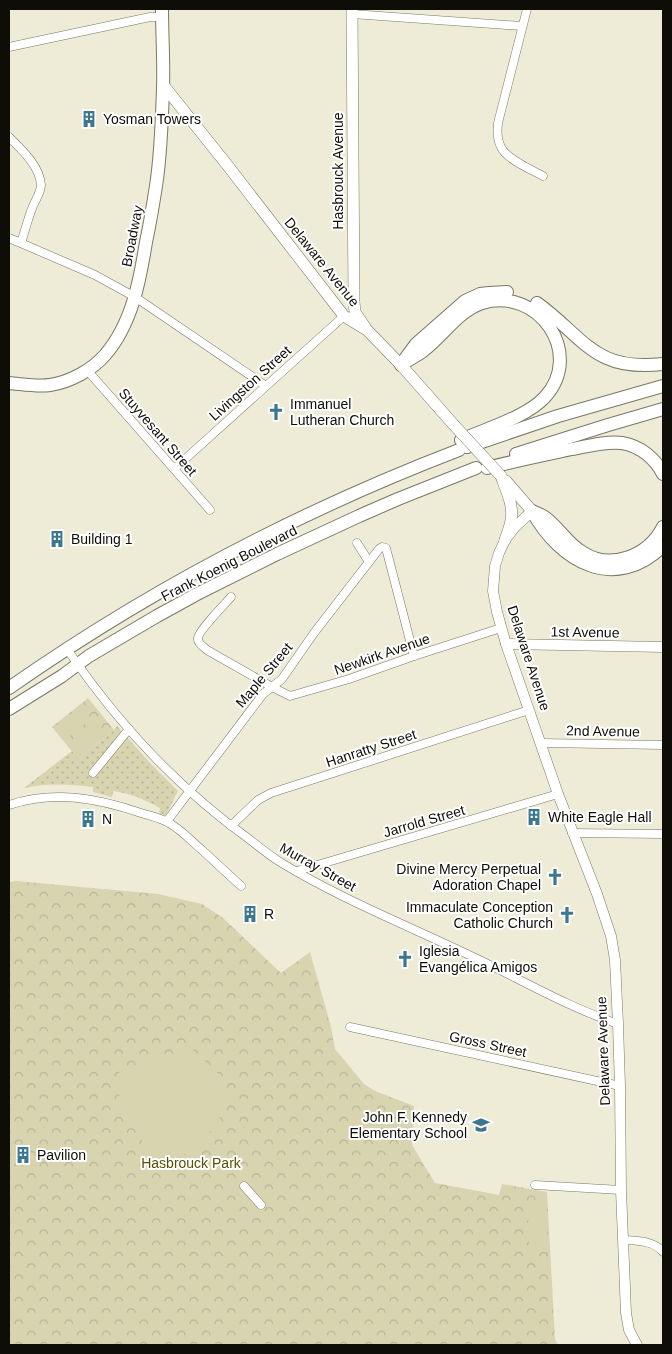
<svg xmlns="http://www.w3.org/2000/svg" width="672" height="1354" font-family="Arial,sans-serif">
<defs>
<pattern id="park-crowns" width="20" height="18" patternUnits="userSpaceOnUse" patternTransform="scale(1.25)"><rect width="20" height="18" fill="#d8d4b0"/><path d="M2 6a3 3 0 1 1 6 0M12 15a3 3 0 1 1 6 0" fill="none" stroke="#b8b596"/></pattern>
<pattern id="garden-dots" width="8" height="8" patternUnits="userSpaceOnUse" patternTransform="scale(1.25)"><rect width="8" height="8" fill="#d8d4b0"/><path d="M2 2h.1M6 6h.1" fill="none" stroke="#b8b596" stroke-width="1.8" stroke-linecap="round"/></pattern>
</defs>
<rect width="100%" height="100%" fill="#eeebd7"/>
<!-- park -->
<g fill="url(#park-crowns)">
<path d="M88 698 114 730 78 759 52 727Z"/>
<path d="M16 881 158 894 202 904 223 918 281 973 310 952 331 1027 335 1049 364 1084 375 1091 414 1106 412 1145 435 1183 499 1195 502 1184 547 1192 555 1339 558 1345H9V882Z"/>
</g>
<!-- garden -->
<path fill="url(#garden-dots)" d="M117 726 151 764 178 791 166 815 159 814 160 808C146 800 130 793 113 791L112 797 93 792V787C71 784 46 783 24 788L72 751 78 759 114 730Z"/>
<!-- pitch -->
<g fill="#d8d4b0">
<path d="M81 706 91 719 65 740 55 727Z"/>
<path d="M94 722 105 735 79 757 68 744Z"/>
<path d="M191 1048 220 1075 227 1104 216 1125 197 1146 172 1162H153L115 1086 118 1073Z"/>
<path d="M547 1205V1249H529L528 1206Z"/>
</g>
<g fill="none" stroke-linecap="round" stroke-linejoin="round">
<!-- minor casing -->
<g stroke="#7a7867" stroke-width="9">
<g id="minor">
<path d="M527 9 498 123C497 132 497 140 501 147 506 159 532 170 543 176"/>
<path d="M352 14 522 26"/>
<path d="M9 47 150 17H162"/>
<path d="M9 137C21 149 40 166 41 185 41 192 36 199 33 206 28 218 25 231 21 243"/>
<path d="M9 238 95 275 135 297 266 386"/>
<path d="M87 370 210 510"/>
<path d="M174 469 344 316"/>
<path d="M357 543 369 562"/>
<path d="M231 597C225 604 199 630 198 638 197 643 204 647 207 650L272 687 290 696 349 679 414 656 501 628"/>
<path d="M67 649C116 721 178 788 249 839 259 847 269 855 280 862 339 898 404 924 467 954 517 977 565 1006 618 1024"/>
<path d="M541 743 663 745"/>
<path d="M93 773 129 729"/>
<path d="M9 805C54 790 97 798 141 813 150 816 161 818 169 823 182 830 191 841 202 850 215 862 228 874 241 886"/>
<path d="M167 821 263 694 282 679 314 633 379 549 382 547 386 548 414 656"/>
<path d="M231 826 258 800 271 793 529 710"/>
<path d="M572 833 663 834"/>
<path d="M297 871 558 794"/>
<path d="M350 1027 620 1086"/>
<path d="M535 1185 621 1190"/>
<path d="M244 1186 261 1205"/>
<path d="M623 1240C637 1241 653 1240 663 1252"/>
</g>
</g>
<!-- tertiary casing -->
<g stroke="#7a7867" stroke-width="11">
<g id="tertiary">
<path d="M532 511 515 527 505 540 499 553 495 566 493 591 497 612 506 644 558 794 597 894 611 936 615 960 618 1024 620 1086 621 1190 626 1313 629 1330 637 1345"/>
<path d="M506 644 663 647"/>
</g>
</g>
<!-- secondary casing -->
<g stroke="#7a7867" stroke-width="12">
<g id="secondary">
<path d="M352 9 354 302 355 312 365 327"/>
<path d="M164 86 228 166 344 316 367 330 401 365 453 424"/>
<path d="M501 476C506 490 514 506 511 520 510 527 507 534 505 540"/>
<path d="M506 481 532 511"/>
</g>
</g>
<!-- primary casing -->
<g stroke="#7a7867" stroke-width="14">
<g id="primary">
<path d="M537 303C585 338 594 372 663 364"/>
<path d="M405 359 416 344 465 301 480 294 489 293 507 292"/>
<path d="M401 365C408 360 416 356 423 351 443 336 458 311 482 303 538 286 585 353 545 397 527 417 485 429 461 440"/>
<path d="M467 447 558 416 663 386"/>
<path d="M516 454 608 425 663 409"/>
<path d="M487 468C515 461 544 455 572 449 588 446 606 441 622 443 640 446 655 458 663 474"/>
<path d="M532 511C560 562 615 593 663 546"/>
<path d="M532 511C537 513 542 515 546 518 559 528 567 543 582 552 611 571 648 556 663 527"/>
<path d="M9 688C149 590 300 511 459 450"/>
<path d="M9 709 62 676 89 656 157 616 197 594 277 554 359 516 398 499 476 468"/>
</g>
</g>
<!-- trunk casing -->
<g stroke="#7a7867" stroke-width="14">
<path id="trunk" d="M9 383C22 384 37 387 50 385 70 382 92 370 105 355 132 324 140 280 146 242 150 224 153 205 156 186 161 154 162 121 163 88 164 62 162 35 162 9"/>
</g>
<!-- minor -->
<use href="#minor" stroke="#fff" stroke-width="8"/>
<!-- tertiary -->
<use href="#tertiary" stroke="#fff" stroke-width="10"/>
<!-- secondary -->
<use href="#secondary" stroke="#fff" stroke-width="11"/>
<!-- primary -->
<use href="#primary" stroke="#fff" stroke-width="12"/>
<!-- trunk -->
<use href="#trunk" stroke="#fff" stroke-width="12"/>
<!-- secondary-bridge casing -->
<g stroke="#7a7867" stroke-width="12" stroke-linecap="butt">
<path id="secondary-bridge" d="M453 424 501 476"/>
</g>
<!-- secondary-bridge -->
<use href="#secondary-bridge" stroke="#fff" stroke-width="11"/>
</g>
<!-- icons -->
<defs>
<g id="building-bare" transform="scale(1.35)"><path d="M-4-6H4V6H1V3H-1V6H-4ZM-2.5-4.3h1.7v1.8h-1.7ZM.8-4.3h1.7v1.8H.8ZM-2.5-1h1.7V.8h-1.7ZM.8-1h1.7V.8H.8Z" fill="#3c768f" stroke="#fff" stroke-width="2.5" paint-order="stroke"/></g>
<g id="church-bare" transform="scale(1.35)"><path d="M-1.2-6h2.4v3.5h3.3v2.4h-3.3V6h-2.4V-.1h-3.3v-2.4h3.3Z" fill="#3c768f" stroke="#fff" stroke-width="2.5" paint-order="stroke"/></g>
<g id="school-bare" transform="scale(1.35)"><path d="M0-5L7-2L0 1L-7-2ZM-4 1L0 2.5L4 1V4Q0 6-4 4Z" fill="#3c768f" stroke="#fff" stroke-width="2.5" paint-order="stroke"/></g>
</defs>
<g fill-rule="evenodd">
<use href="#building-bare" x="89" y="119"/>
<use href="#church-bare" x="276" y="412"/>
<use href="#building-bare" x="57" y="539"/>
<use href="#building-bare" x="534" y="817"/>
<use href="#building-bare" x="88" y="819"/>
<use href="#church-bare" x="555" y="877"/>
<use href="#building-bare" x="250" y="914"/>
<use href="#church-bare" x="567" y="915"/>
<use href="#church-bare" x="405" y="959"/>
<use href="#school-bare" x="481" y="1125"/>
<use href="#building-bare" x="23" y="1155"/>
</g>
<g text-anchor="middle" dominant-baseline="central" stroke-width="4" stroke-linejoin="round" paint-order="stroke">
<!-- poi labels -->
<g font-size="14" fill="#0e0d07" stroke="#fff" text-anchor="start">
<text x="103" y="119">Yosman Towers</text>
<text x="290" y="404">Immanuel<tspan x="290" dy="16">Lutheran Church</tspan></text>
<text x="71" y="539">Building 1</text>
<text x="548" y="817">White Eagle Hall</text>
<text x="102" y="819">N</text>
<text x="541" y="869" text-anchor="end">Divine Mercy Perpetual<tspan x="541" dy="16">Adoration Chapel</tspan></text>
<text x="553" y="907" text-anchor="end">Immaculate Conception<tspan x="553" dy="16">Catholic Church</tspan></text>
<text x="264" y="914">R</text>
<text x="419" y="951">Iglesia<tspan x="419" dy="16">Evangélica Amigos</tspan></text>
<text x="467" y="1117" text-anchor="end">John F. Kennedy<tspan x="467" dy="16">Elementary School</tspan></text>
<text x="37" y="1155">Pavilion</text>
</g>
<!-- street labels -->
<g font-size="14" fill="#0e0d07" stroke="#fff">
<text transform="translate(338 171) rotate(-90)">Hasbrouck Avenue</text>
<text transform="translate(132 236) rotate(-79)">Broadway</text>
<text transform="translate(322 262) rotate(51)">Delaware Avenue</text>
<text transform="translate(250 383) rotate(-42)">Livingston Street</text>
<text transform="translate(158 432) rotate(49)">Stuyvesant Street</text>
<text transform="translate(229 563) rotate(-27)">Frank Koenig Boulevard</text>
<text transform="translate(585 632) rotate(1)">1st Avenue</text>
<text transform="translate(382 654) rotate(-19)">Newkirk Avenue</text>
<text transform="translate(529 658) rotate(72)">Delaware Avenue</text>
<text transform="translate(264 675) rotate(-50)">Maple Street</text>
<text transform="translate(603 731) rotate(1)">2nd Avenue</text>
<text transform="translate(371 748) rotate(-18)">Hanratty Street</text>
<text transform="translate(424 821) rotate(-16)">Jarrold Street</text>
<text transform="translate(318 867) rotate(29)">Murray Street</text>
<text transform="translate(488 1044) rotate(12)">Gross Street</text>
<text transform="translate(603 1051) rotate(-92)">Delaware Avenue</text>
</g>
<!-- park labels -->
<g font-size="14" fill="#594f04" stroke="#fff">
<text x="191" y="1163">Hasbrouck Park</text>
</g>
</g>
<!-- border -->
<rect width="672" height="1354" fill="none" stroke="#0e0d07" stroke-width="20"/>
</svg>
